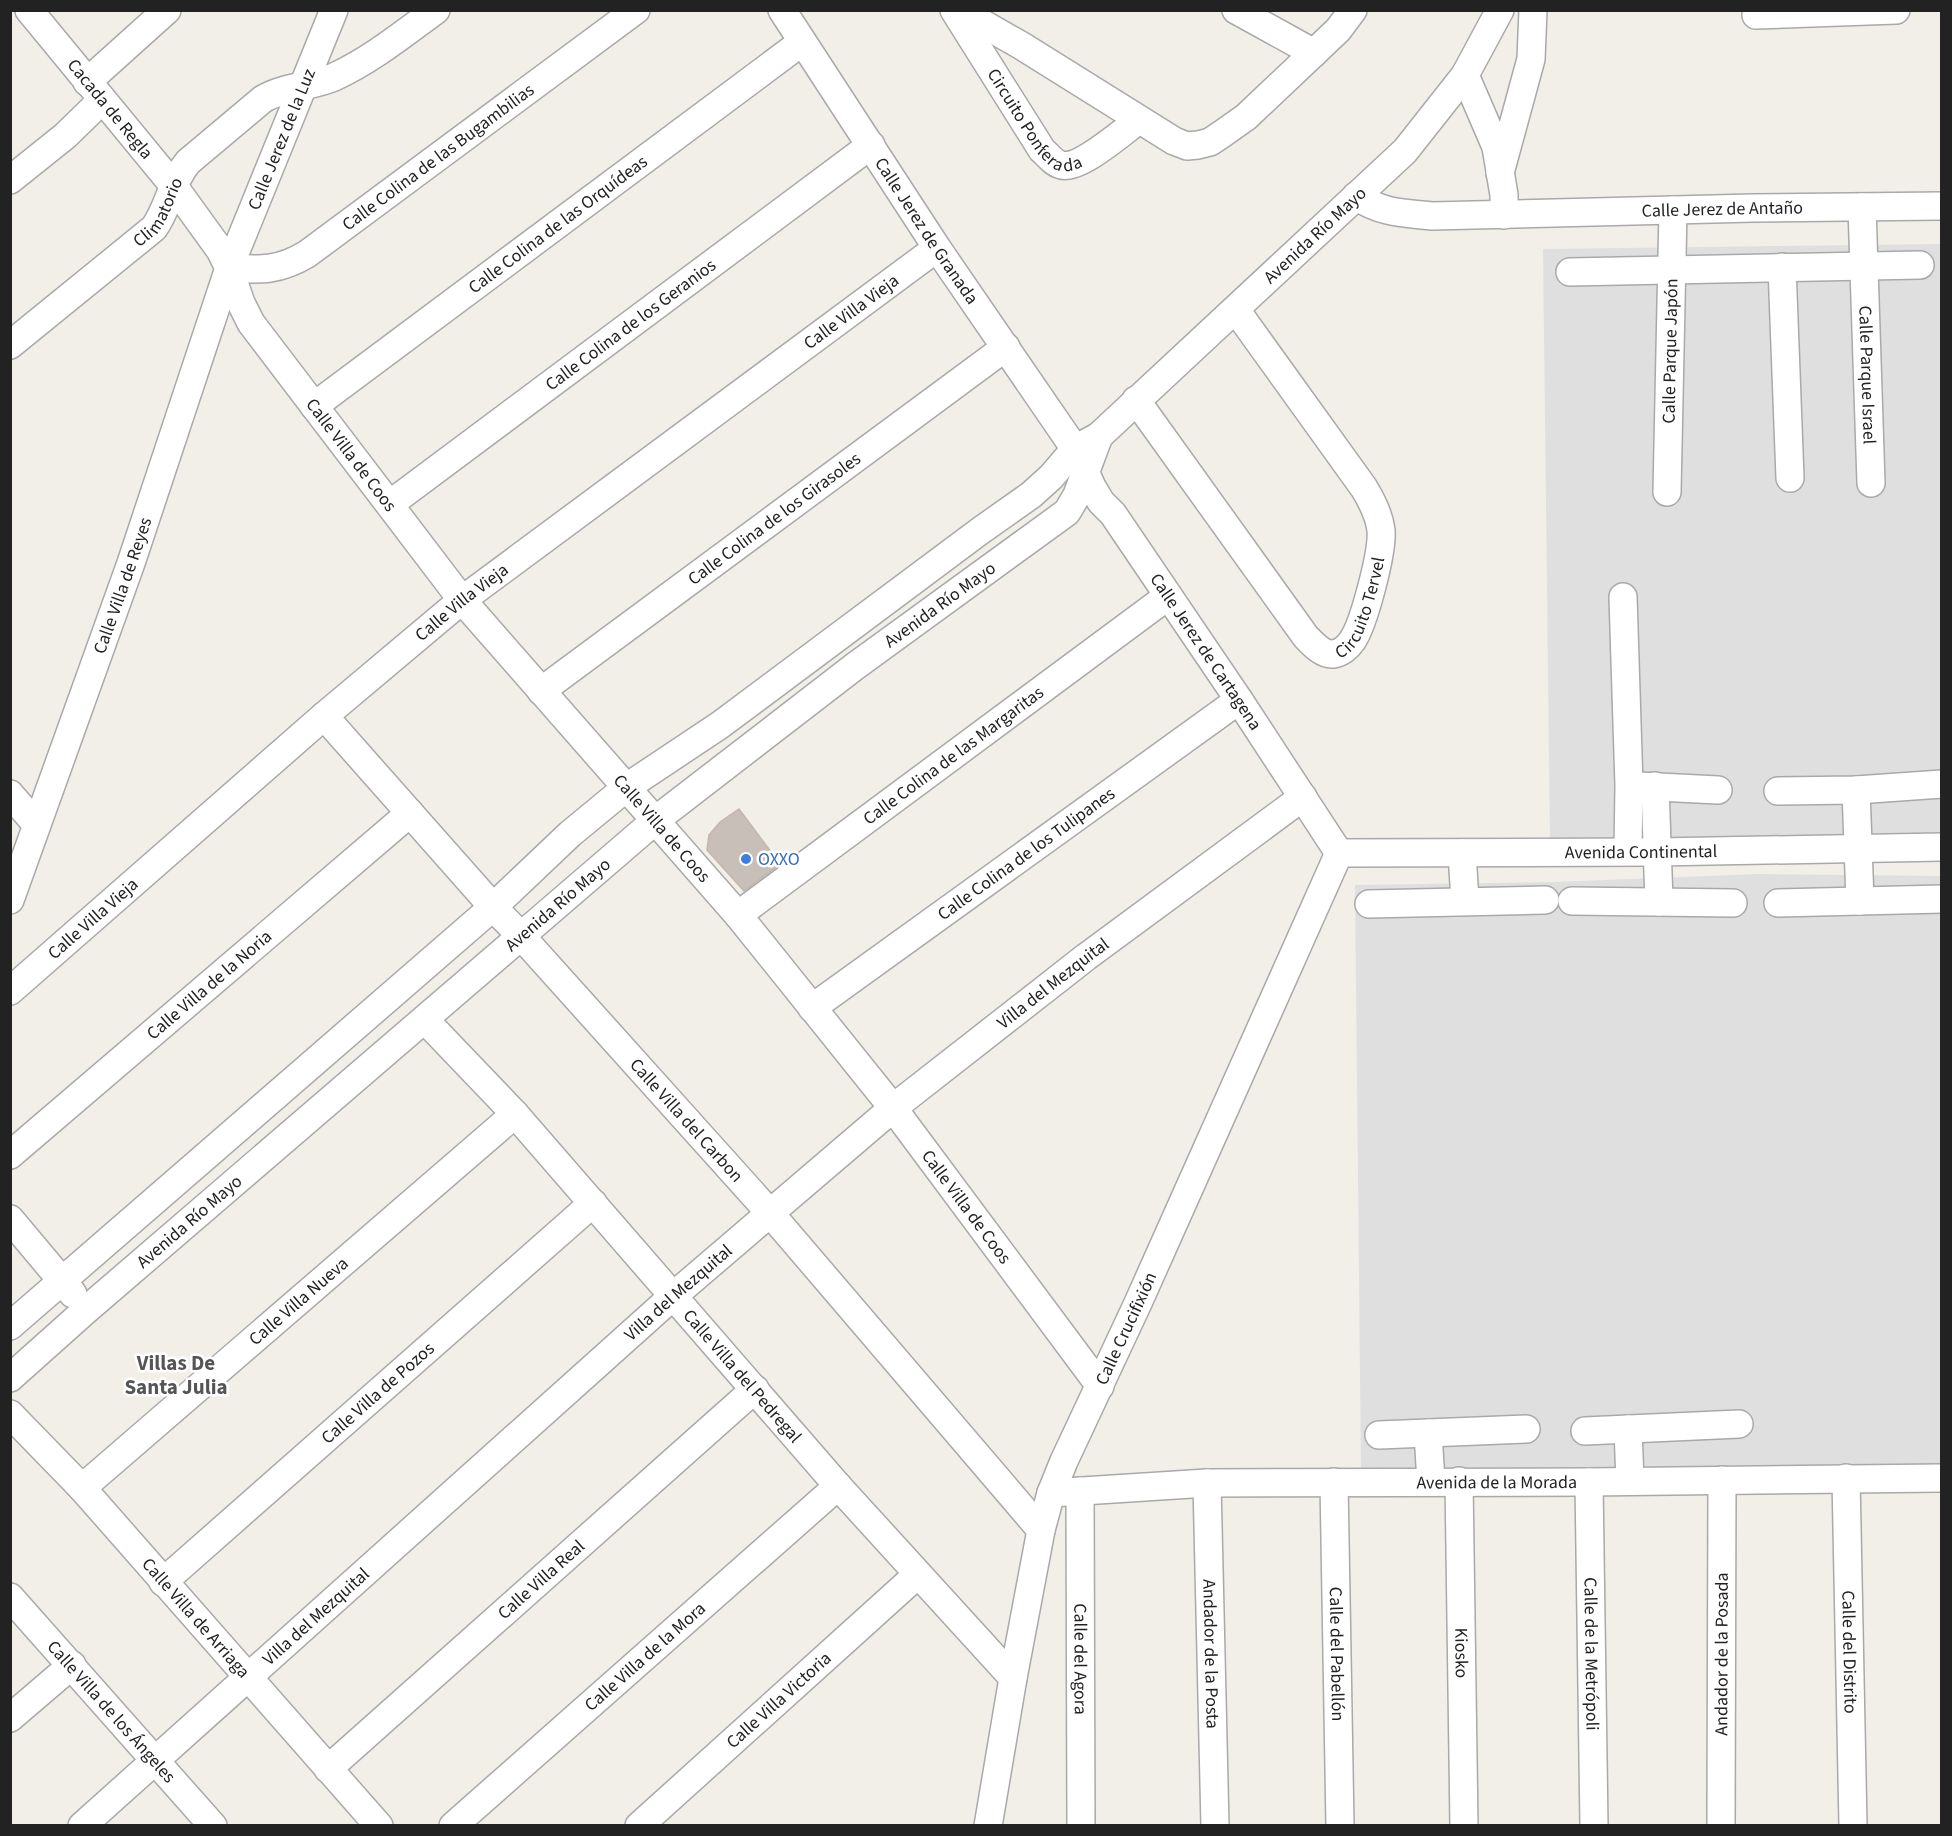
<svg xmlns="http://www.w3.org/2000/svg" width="1952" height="1836" font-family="'Source Sans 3',sans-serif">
<rect width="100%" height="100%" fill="#f2efe9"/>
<!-- residential -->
<g fill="#e0dfdf">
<path d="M1941 244V842H1550L1543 249Z"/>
<path d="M1759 874 1941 876V1466L1361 1472 1355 885 1554 882Z"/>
</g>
<!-- building -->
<path fill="#c7bfb8" stroke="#c4b6ab" stroke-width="1.5" d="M739 809 780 864 744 891 707 850 709 835 720 822Z"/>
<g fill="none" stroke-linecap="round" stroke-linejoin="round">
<!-- minor casing -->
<g stroke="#a9a9a9" stroke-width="30">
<g id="minor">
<path id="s1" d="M29 10 173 185 220 250 229 268 241 303 251 323 462 600 738 915 893 1108 1100 1386"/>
<path id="s2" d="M782 10 937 248 1075 449 1092 487 1101 502 1113 514 1239 700 1339 853"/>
<path id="s3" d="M954 10 1042 150C1048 155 1053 163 1061 165 1080 170 1123 131 1139 120"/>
<path d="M959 10 1022 46 1174 141 1187 146 1198 145 1210 142 1222 134 1246 117 1338 30 1353 10"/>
<path d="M1236 10 1314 53"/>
<path d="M1756 15 1896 10"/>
<path d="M1465 75 1496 147 1504 195V215"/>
<path d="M87 82 167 10"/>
<path d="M1500 173 1531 59 1533 10"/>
<path d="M10 180 65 136 102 100"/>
<path id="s4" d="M1356 196C1381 213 1403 213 1432 216L1753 208 1942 206"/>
<path id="s5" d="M1862 207 1871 483"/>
<path d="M1782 267 1790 478"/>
<path id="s6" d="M229 268C261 270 279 271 307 254L636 10"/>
<path d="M1570 272 1920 265"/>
<path id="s7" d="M10 345 154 228C169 207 171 182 188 162L263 99C285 86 311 87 334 77 371 60 403 34 436 10"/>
<path id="s8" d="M1136 400 1306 637C1313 644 1323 655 1333 654 1341 653 1348 647 1352 641 1364 624 1383 551 1381 530 1379 514 1372 501 1364 488L1236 310"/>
<path id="s9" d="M314 406 802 42"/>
<path id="s10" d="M1667 492 1673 210"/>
<path id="s11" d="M390 504 871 145"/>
<path d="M1623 597 1629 786 1628 851"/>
<path id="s12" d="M541 691 1006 347"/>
<path id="s13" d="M324 716 493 907 522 937 770 1213 1041 1530"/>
<path d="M1638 786 1718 790"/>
<path d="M1655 786 1659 902"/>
<path d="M1856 790 1860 901"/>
<path d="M1778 791 1856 790 1942 784"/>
<path d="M10 794 36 824"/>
<path id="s14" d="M1339 853 1657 852 1942 847"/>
<path d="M1462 853 1465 901"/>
<path id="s15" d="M10 900 131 563 229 268 334 10"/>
<path d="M1572 901 1733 903"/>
<path d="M1778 903 1942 899"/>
<path d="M1369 904 1545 900"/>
<path id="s16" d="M738 915 1168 596"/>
<path id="s17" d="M10 991 324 716 462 600 937 248"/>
<path id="s18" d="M812 1008 1239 700"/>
<path id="s19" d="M425 1020 515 1114 838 1486 1013 1678"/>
<path id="s20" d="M10 1155 410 813"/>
<path d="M10 1219 73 1294"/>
<path id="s21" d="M10 1326 493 907 570 834 627 787 720 725 980 531 1031 495 1051 477 1075 449 1099 436 1405 151 1465 75 1500 10"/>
<path id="s22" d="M10 1378 85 1311 657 819 854 667 1067 512 1077 495 1099 436"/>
<path id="s23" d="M10 1414 82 1488 379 1826"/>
<path d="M1628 1429 1630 1481"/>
<path d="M1585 1431 1739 1424"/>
<path d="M1428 1433 1431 1482"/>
<path d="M1379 1435 1526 1429"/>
<path id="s24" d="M1846 1478 1853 1826"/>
<path id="s25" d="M1459 1481 1464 1826"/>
<path id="s26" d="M1334 1482 1340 1826"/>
<path id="s27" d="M1589 1482 1594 1826"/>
<path id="s28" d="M1207 1483 1215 1826"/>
<path id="s29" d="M82 1488 515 1114"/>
<path id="s30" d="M1080 1491 1081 1826"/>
<path id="s31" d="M1051 1493 1207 1483 1589 1482 1942 1478"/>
<path id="s32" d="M163 1582 593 1203"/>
<path id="s33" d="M10 1597 213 1826"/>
<path d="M10 1718 72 1665"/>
<path id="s34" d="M328 1769 755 1389"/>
<path id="s35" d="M82 1826 672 1297 893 1108 1086 957 1303 797"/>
<path id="s36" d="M453 1826 838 1486"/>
<path id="s37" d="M639 1826 917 1575"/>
<path id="s38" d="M988 1826 1013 1678 1041 1530 1051 1493 1064 1461 1138 1303 1339 853"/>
<path id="s39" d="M1721 1826 1722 1480"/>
</g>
</g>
<!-- minor -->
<use href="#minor" stroke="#fff" stroke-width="27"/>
</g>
<!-- markers -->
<circle fill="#3f7fe0" stroke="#fff" stroke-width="2" cx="746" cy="859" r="6"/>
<g text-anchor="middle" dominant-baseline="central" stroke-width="5" stroke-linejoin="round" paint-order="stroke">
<!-- street labels -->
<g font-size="18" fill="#222" stroke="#fff">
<text stroke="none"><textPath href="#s1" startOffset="128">Cacada de Regla</textPath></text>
<text stroke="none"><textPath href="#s3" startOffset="141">Circuito Ponferada</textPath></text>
<text stroke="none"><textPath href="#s15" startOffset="808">Calle Jerez de la Luz</textPath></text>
<text stroke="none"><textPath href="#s6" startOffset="244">Calle Colina de las Bugambilias</textPath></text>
<text stroke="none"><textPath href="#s4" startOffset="370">Calle Jerez de Antaño</textPath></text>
<text stroke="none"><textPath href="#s7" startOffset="201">Climatorio</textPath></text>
<text stroke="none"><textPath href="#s9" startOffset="304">Calle Colina de las Orquídeas</textPath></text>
<text stroke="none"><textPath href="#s2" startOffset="264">Calle Jerez de Granada</textPath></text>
<text stroke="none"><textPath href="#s21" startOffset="1704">Avenida Río Mayo</textPath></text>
<text stroke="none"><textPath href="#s17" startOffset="1082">Calle Villa Vieja</textPath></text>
<text stroke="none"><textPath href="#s11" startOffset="300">Calle Colina de los Geranios</textPath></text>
<text stroke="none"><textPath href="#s10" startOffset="141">Calle Parque Japón</textPath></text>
<text stroke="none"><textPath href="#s5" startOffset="168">Calle Parque Israel</textPath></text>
<text stroke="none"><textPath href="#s1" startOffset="552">Calle Villa de Coos</textPath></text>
<text stroke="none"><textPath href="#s12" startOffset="290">Calle Colina de los Girasoles</textPath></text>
<text stroke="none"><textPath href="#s15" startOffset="334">Calle Villa de Reyes</textPath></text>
<text stroke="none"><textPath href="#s8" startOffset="382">Circuito Tervel</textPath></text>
<text stroke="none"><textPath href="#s17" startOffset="596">Calle Villa Vieja</textPath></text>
<text stroke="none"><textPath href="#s22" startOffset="1210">Avenida Río Mayo</textPath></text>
<text stroke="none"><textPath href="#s2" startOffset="770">Calle Jerez de Cartagena</textPath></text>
<text stroke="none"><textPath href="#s16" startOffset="268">Calle Colina de las Margaritas</textPath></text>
<text stroke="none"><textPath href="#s1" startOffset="1038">Calle Villa de Coos</textPath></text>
<text stroke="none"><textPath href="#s14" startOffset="302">Avenida Continental</textPath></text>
<text stroke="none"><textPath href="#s18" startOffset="264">Calle Colina de los Tulipanes</textPath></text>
<text stroke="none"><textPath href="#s22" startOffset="724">Avenida Río Mayo</textPath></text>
<text stroke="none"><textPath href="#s17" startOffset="110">Calle Villa Vieja</textPath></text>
<text stroke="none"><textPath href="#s20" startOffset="262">Calle Villa de la Noria</textPath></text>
<text stroke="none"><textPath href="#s35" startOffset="1286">Villa del Mezquital</textPath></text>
<text stroke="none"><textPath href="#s13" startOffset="543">Calle Villa del Carbon</textPath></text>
<text stroke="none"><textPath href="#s1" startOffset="1524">Calle Villa de Coos</textPath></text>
<text stroke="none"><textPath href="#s22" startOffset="238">Avenida Río Mayo</textPath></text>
<text stroke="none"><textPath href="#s35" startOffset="800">Villa del Mezquital</textPath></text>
<text stroke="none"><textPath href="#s29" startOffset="286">Calle Villa Nueva</textPath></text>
<text stroke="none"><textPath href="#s38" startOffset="520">Calle Crucifixión</textPath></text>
<text stroke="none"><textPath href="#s19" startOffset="477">Calle Villa del Pedregal</textPath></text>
<text stroke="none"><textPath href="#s32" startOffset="286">Calle Villa de Pozos</textPath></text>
<text stroke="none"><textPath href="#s31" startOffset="446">Avenida de la Morada</textPath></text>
<text stroke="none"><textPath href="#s34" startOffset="285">Calle Villa Real</textPath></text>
<text stroke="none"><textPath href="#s35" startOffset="314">Villa del Mezquital</textPath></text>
<text stroke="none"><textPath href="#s23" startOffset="276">Calle Villa de Arriaga</textPath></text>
<text stroke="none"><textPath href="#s24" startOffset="174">Calle del Distrito</textPath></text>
<text stroke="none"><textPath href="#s25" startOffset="172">Kiosko</textPath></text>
<text stroke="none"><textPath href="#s39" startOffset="172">Andador de la Posada</textPath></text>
<text stroke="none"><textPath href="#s28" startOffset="171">Andador de la Posta</textPath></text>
<text stroke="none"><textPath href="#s26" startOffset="172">Calle del Pabellón</textPath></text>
<text stroke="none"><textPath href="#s27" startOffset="172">Calle de la Metrópoli</textPath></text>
<text stroke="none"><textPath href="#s36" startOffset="256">Calle Villa de la Mora</textPath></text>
<text stroke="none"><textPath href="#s30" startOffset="168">Calle del Agora</textPath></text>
<text stroke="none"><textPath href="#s37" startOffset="188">Calle Villa Victoria</textPath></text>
<text stroke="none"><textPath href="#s33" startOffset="153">Calle Villa de los Ángeles</textPath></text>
</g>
<!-- shop labels -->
<g font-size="18" fill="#366cbe" stroke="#fff" text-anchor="start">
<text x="758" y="859">OXXO</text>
</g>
<!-- quarter labels -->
<g font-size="21" font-weight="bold" fill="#555" stroke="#fff">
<text x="176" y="1363">Villas De<tspan x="176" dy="24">Santa Julia</tspan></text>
</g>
</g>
<!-- border -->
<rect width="1952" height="1836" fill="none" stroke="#222222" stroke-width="24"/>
</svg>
